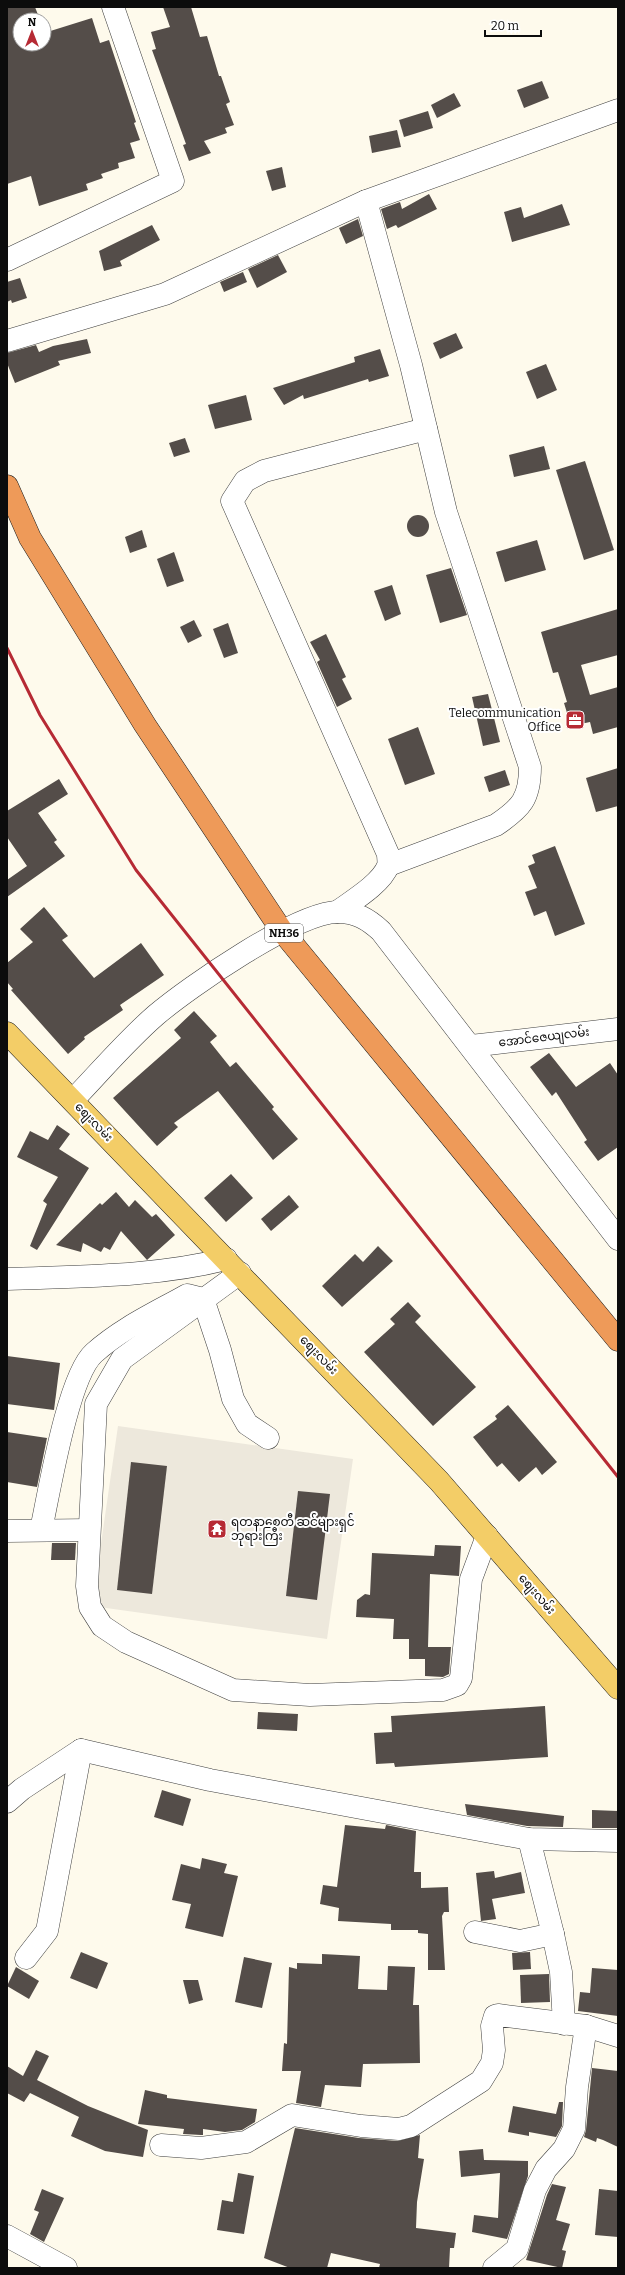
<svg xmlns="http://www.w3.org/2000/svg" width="625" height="2275" font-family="Bitter,'Noto Sans Myanmar',serif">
<rect width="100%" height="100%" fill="#fefaec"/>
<!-- plaza -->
<path fill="#ede8dc" d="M118 1426 353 1459 327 1639 92 1606Z"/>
<!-- building -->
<g fill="#544d49">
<path d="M7 7H35L40 20H20V44H44V33L92 18 100 43 109 40 136 122 134 123 140 140 130 143 135 158 118 163 119 168 101 174 103 178 86 184 88 190 39 206 31 176 7 184Z"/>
<path d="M163 7H191L200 37 207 36 219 76H221L230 102 226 104 234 125 225 128 227 133 204 141 211 153 189 161 183 145 186 144 152 50 156 49 151 32 170 27Z"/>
<path d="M542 81 549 98 524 108 517 90Z"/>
<path d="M454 93 461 106 437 118 431 105Z"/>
<path d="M428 111 433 128 404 137 399 120Z"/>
<path d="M397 130 401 147 372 153 369 136Z"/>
<path d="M282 167 286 187 272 191 266 171Z"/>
<path d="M429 194 437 209 398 228 396 225 387 229 381 209 400 202 402 209Z"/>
<path d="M562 204 570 225 512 242 504 212 521 207 524 218Z"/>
<path d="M358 219 363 236 346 244 339 228Z"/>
<path d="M152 225 160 240 120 261 122 266 104 271 99 251Z"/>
<path d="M278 255 287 272 257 288 248 269Z"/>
<path d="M243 272 247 282 224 292 220 282Z"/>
<path d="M20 278 27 298 12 303 11 300 7 302V282Z"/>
<path d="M456 333 463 348 440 359 433 343Z"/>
<path d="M87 339 91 353 58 361 60 365 15 383 7 363V353L36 345 39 352 53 346Z"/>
<path d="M380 349 389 376 369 382 368 379 304 399 303 395 284 405 273 388 355 362 354 357Z"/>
<path d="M546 364 557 390 537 399 526 372Z"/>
<path d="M246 395 252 420 215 429 208 405Z"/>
<path d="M185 438 190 452 174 457 169 443Z"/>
<path d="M544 446 550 469 514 477 509 455Z"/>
<path d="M585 461 614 550 584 560 556 470Z"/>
<circle cx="418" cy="526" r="11"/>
<path d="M142 530 147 547 130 553 125 537Z"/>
<path d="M537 540 546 570 505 582 496 552Z"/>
<path d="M174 552 184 581 167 587 157 559Z"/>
<path d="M451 568 467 615 440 623 426 575Z"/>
<path d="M392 585 401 614 385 621 374 591Z"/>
<path d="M618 609V655L581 665 590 695 618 687V727L593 734 590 722 571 726 564 703 567 702 558 672 553 673 541 632Z"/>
<path d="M194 620 202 636 188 643 180 627Z"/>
<path d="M228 623 238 653 224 658 213 629Z"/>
<path d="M326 634 346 677 342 679 352 699 337 707 317 662 320 660 310 642Z"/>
<path d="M488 694 500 742 483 746 472 697Z"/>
<path d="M418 727 435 774 405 785 388 739Z"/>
<path d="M618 768V806L596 812 586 778Z"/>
<path d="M505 770 510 785 489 792 484 777Z"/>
<path d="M59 779 68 794 38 813 57 840 54 842 65 856 7 897V880L27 866 7 837V811Z"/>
<path d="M555 846 585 924 555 936 546 911 534 916 525 892 537 888 528 866 535 863 532 855Z"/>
<path d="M44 907 68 936 62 940 94 978 141 943 164 975 120 1005 123 1010 84 1037 85 1039 68 1054 11 990 13 989 7 982V963L33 942 20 929Z"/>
<path d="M194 1011 217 1036 210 1042 230 1067 236 1062 274 1107 272 1109 298 1139 273 1160 218 1091 174 1123 178 1127 157 1146 113 1098 181 1038 174 1030Z"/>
<path d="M549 1053 576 1087 610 1063 618 1075V1147L598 1161 584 1142 587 1140 556 1092 552 1096 530 1067Z"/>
<path d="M57 1125 70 1134 59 1149 89 1168 37 1250 30 1246 47 1204 43 1201 58 1177 17 1157 30 1131 48 1140Z"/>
<path d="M231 1174 253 1198 226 1222 204 1198Z"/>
<path d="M116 1192 129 1207 135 1200 152 1217 156 1214 175 1235 147 1260 121 1231 110 1250 104 1247 101 1252 83 1243 81 1252 56 1245 100 1203 102 1205Z"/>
<path d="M289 1195 299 1207 271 1231 261 1219Z"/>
<path d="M378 1246 393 1261 342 1307 322 1286 355 1254 363 1262Z"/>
<path d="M408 1302 421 1316 415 1322 476 1387 433 1426 364 1352 395 1324 390 1319Z"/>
<path d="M7 1356 60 1363 54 1410 7 1404Z"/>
<path d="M508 1405 557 1462 542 1475 536 1467 519 1482 502 1463 497 1467 473 1437 497 1419 495 1416Z"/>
<path d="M7 1432 47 1438 37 1487 7 1482Z"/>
<path d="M131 1462 167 1466 152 1594 117 1590Z"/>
<path d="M298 1491 330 1494 317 1600 286 1596Z"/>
<path d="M52 1543H76L75 1560H51Z"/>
<path d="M435 1545 461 1546 459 1576 430 1574 428 1647H451L449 1674 443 1677 425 1676V1659H409V1639H393L394 1619 356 1617 357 1600 365 1594 370 1595 372 1553 434 1556Z"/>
<path d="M545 1706 548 1757 395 1767 394 1763 376 1764 374 1733 392 1732 391 1716Z"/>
<path d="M258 1712 298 1714 297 1731 257 1729Z"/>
<path d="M162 1790 191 1799 183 1826 154 1817Z"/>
<path d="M465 1804 564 1816 563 1827 527 1826 467 1815Z"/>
<path d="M592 1810 618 1811V1828H592Z"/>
<path d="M345 1825 385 1829 386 1825 416 1831 414 1872H421V1888L448 1887 449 1912H444L442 1916 445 1970H428V1934L418 1933V1930H391V1924L338 1921 339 1908 320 1904 323 1885 337 1887Z"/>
<path d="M202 1858 227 1864 224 1873 238 1876 223 1937 185 1928 191 1904 172 1900 181 1864 200 1869Z"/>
<path d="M494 1871 495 1878 521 1872 525 1893 492 1899 496 1919 481 1921 476 1873Z"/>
<path d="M81 1952 108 1963 97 1989 70 1978Z"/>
<path d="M530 1952 531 1969 513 1970 512 1953Z"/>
<path d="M322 1954 360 1956 358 1989 387 1990 388 1966 415 1967 413 2005H419L420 2063 363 2064 361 2087 325 2085 321 2107 296 2103 301 2071H282L284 2043 287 2044 289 1967 297 1969V1963L322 1964Z"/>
<path d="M244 1957 272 1963 262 2008 235 2002Z"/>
<path d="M16 1967 39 1981 29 1999 7 1986Z"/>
<path d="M592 1968 618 1970V2016L578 2011 580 1992 590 1993Z"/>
<path d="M549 1974 550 2002 521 2003 520 1975Z"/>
<path d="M183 1980H198L203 2000 189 2004Z"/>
<path d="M36 2050 49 2056 37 2080 88 2106 148 2130 143 2157 105 2151 71 2136 79 2117 30 2093 24 2102 7 2093V2066L23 2076Z"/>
<path d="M592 2068 618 2071V2147L603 2140 597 2138 596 2142 584 2137 586 2130Z"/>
<path d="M145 2090 167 2095V2098L257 2109 255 2122 242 2130 225 2132 203 2129V2135H201L183 2134 184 2129 138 2124Z"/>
<path d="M559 2102H563L562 2126 556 2137 529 2132V2136L508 2132 513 2106 556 2114Z"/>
<path d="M295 2128 359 2138 398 2141 420 2135 418 2158 424 2159 417 2202 416 2228 456 2233 454 2248H450L449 2268H379L380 2264 331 2253 327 2268H290L264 2258Z"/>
<path d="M483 2149 484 2160 528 2161V2176L507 2239 472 2232 474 2215 498 2218 500 2173 461 2177 459 2151Z"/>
<path d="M238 2173 254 2176 244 2234 217 2230 222 2200 233 2202Z"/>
<path d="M552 2184 566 2187 556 2220 570 2224 562 2250 566 2251 562 2268 526 2260 547 2195Z"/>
<path d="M42 2189 64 2198 44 2242 30 2234 39 2212 34 2210Z"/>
<path d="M599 2189 618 2191V2237L595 2235Z"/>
</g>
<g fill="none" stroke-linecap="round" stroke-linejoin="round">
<!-- minor casing -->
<g stroke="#3f3f3f" stroke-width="23">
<g id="minor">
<path d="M366 201 411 365 446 512 530 767C530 799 521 808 496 825L389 865"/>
<path d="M7 260 173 181 113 7"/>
<path d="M7 341 165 294 366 201 618 110"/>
<path d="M337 912C352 901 381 884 388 866 389 863 388 857 388 854L232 501 245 481 264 471 426 429"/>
<path d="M471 1046 618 1029"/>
<path d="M73 1100C100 1072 126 1041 156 1015 189 987 297 912 338 912 356 912 368 919 381 931L618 1239"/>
<path d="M240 1273 122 1359 96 1404 87 1586 90 1607 102 1626 126 1642 233 1690 310 1695 443 1690 457 1685 461 1678 471 1579 487 1536"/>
<path d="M7 1279C80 1276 155 1277 226 1259"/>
<path d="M41 1530C49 1493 68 1376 94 1353 122 1328 155 1313 187 1295L203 1299 220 1350 233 1399 247 1424 268 1438"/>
<path d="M7 1531 89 1530"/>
<path d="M7 1802 22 1789 81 1750 210 1780 529 1839 618 1841"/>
<path d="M529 1839 553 1934 561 1972 564 2024"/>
<path d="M475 1932 520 1941 553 1934"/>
<path d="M26 1958 47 1931 81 1750"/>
<path d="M161 2145 201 2148 246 2142 292 2115 361 2126 399 2129 411 2126 481 2081 492 2063 494 2050 492 2026 495 2016 498 2015 586 2026 618 2036"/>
<path d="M7 2236 66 2268"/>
<path d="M494 2268 517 2249 535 2190 546 2169 564 2149 574 2129 577 2087 586 2026"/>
</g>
</g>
<!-- major casing -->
<g stroke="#1d1d1d" stroke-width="23">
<path id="major" d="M7 1033 439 1481 618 1688"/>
</g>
<!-- highway casing -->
<g stroke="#1d1d1d" stroke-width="23">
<path id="highway" d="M7 486 30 538 145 725 282 931 618 1340"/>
</g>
<!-- minor -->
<use href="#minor" stroke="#fff" stroke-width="22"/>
<!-- major -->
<use href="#major" stroke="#f3cd67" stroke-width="22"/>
<!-- highway -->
<use href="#highway" stroke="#ee9a59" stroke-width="22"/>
<!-- rail -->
<path stroke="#b62a34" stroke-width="3" d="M7 648 40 715 136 870 618 1477"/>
</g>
<!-- icons -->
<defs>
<g id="office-square" transform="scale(1)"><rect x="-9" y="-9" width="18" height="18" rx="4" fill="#b62a34" stroke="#fff"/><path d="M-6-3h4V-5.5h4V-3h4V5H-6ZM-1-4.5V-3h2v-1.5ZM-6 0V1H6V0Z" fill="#fff"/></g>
<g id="temple-square" transform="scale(1)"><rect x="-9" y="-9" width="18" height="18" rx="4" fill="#b62a34" stroke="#fff"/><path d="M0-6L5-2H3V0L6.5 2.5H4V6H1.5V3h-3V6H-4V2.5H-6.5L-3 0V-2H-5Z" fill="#fff"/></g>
</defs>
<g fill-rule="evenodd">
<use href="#office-square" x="575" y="720"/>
<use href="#temple-square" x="217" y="1529"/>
</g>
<g text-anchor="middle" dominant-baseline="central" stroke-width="4" stroke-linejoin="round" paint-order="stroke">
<!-- shield labels -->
<rect fill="#fff" stroke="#555" stroke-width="1" x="265" y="924" width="38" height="18" rx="3"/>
<g font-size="11" font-weight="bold" fill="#0c0c0c">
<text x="284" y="933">NH36</text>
</g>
<!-- poi labels -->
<g font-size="12" fill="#0c0c0c" stroke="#fff" text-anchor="end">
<text x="561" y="713">Telecommunication<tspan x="561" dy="14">Office</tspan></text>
<text x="231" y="1522" text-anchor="start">ရတနာစေတီ ဆင်များရှင်<tspan x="231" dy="14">ဘုရားကြီး</tspan></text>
</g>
<!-- street labels -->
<g font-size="12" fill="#0c0c0c" stroke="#fff">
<text transform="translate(544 1037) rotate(-7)">အောင်ဇေယျလမ်း</text>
<text transform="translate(94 1122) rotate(46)">စျေးလမ်း</text>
<text transform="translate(319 1355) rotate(46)">စျေးလမ်း</text>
<text transform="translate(537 1594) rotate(49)">စျေးလမ်း</text>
</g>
</g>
<!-- border -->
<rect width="625" height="2275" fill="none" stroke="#0c0c0c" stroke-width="16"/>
<!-- north arrow -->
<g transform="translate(32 32)"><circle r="19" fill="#ffffff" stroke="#9e9e9e"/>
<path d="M0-3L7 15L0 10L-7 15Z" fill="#b62a34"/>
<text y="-6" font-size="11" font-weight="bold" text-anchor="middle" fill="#0c0c0c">N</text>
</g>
<!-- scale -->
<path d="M485 30v6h56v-6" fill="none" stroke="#0c0c0c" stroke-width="2"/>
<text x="491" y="30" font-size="12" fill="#0c0c0c" stroke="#ffffff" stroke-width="3" paint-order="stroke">20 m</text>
</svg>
